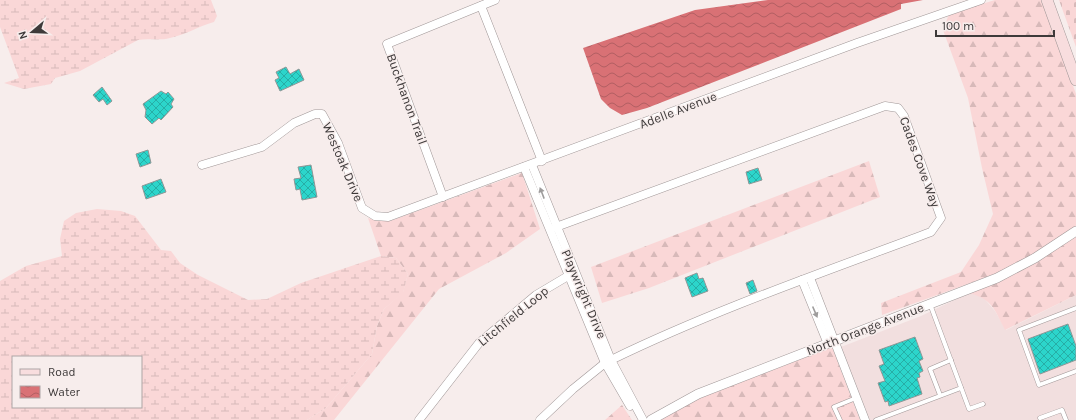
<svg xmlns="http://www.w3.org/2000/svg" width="1076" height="420" font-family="Karla,sans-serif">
<defs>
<pattern id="forest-firs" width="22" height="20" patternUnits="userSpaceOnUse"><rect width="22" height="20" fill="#fad7d7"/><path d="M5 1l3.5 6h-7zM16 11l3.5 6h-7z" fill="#d7b9b9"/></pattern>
<pattern id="wetland-marsh" width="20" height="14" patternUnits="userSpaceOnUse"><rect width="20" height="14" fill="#fad7d7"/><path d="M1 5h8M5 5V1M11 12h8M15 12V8" fill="none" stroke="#d7b9b9"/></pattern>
<pattern id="cemetery-stones" width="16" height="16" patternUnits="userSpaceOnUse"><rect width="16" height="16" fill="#fad7d7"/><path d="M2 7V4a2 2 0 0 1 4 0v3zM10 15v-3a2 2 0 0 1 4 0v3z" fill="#d7b9b9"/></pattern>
<pattern id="water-waves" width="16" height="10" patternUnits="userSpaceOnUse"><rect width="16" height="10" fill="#d97175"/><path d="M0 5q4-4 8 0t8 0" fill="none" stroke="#b15e61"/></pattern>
<pattern id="building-cross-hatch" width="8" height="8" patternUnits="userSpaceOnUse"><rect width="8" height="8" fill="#2cd5cb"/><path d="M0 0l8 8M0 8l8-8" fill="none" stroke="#27aea6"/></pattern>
</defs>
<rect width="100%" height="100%" fill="#f7edec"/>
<!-- built -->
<path fill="#f2dfdf" d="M969 293 982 296 995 311 1006 330 1076 295V420H870L841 347 921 316Z"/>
<!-- forest -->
<g fill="url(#forest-firs)">
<path d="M995 0H1042L1076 94V226L1032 255 995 274 882 315 881 303 961 272 979 245 993 214 982 168 968 98 943 30 949 14Z"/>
<path d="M869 161 880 197 649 288 602 303 591 267Z"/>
<path d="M522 173 540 229 506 253 439 289 334 420H307L326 408 372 354 377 326 384 309 403 292 408 274 396 258 381 256 368 218 377 221H390Z"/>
<path d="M1076 236V295L1005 330C995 310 992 299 969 293Z"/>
<path d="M832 347 860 420H659L700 398Z"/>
<path d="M622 405 632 420H605Z"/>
</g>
<!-- wetland -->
<g fill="url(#wetland-marsh)" fill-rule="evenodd">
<path d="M0 0H211L217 16 214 22C199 26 185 35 170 38 159 41 149 38 138 40L80 71 55 78 51 84 24 89 4 83 19 78 0 27Z"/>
<path d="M97 209 121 211 135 216 161 250 171 251 180 263 198 275 248 300 267 299 301 283 381 256 396 258 408 274 403 293 384 309 377 326 372 354 326 408 307 420H0V281L26 266 62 256 60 239 64 221 76 213ZM13 357H141V407H13Z"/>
</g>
<!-- cemetery -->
<path fill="url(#cemetery-stones)" d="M1059 0H1076V47Z"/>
<!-- water -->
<path fill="url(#water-waves)" d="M768 0H923L901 4V9L647 108 622 115 610 108 601 99 583 48 695 10Z"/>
<!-- building -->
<g fill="url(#building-cross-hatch)" stroke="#8e9796">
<path d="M286 67 290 74 299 69 304 80 280 91 275 80 279 78 276 72Z"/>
<path d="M102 87 112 101 107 105 103 99 99 102 93 95Z"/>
<path d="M161 91 166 94 168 92 174 99 171 104 173 107 161 120 159 118 152 124 145 117 146 110 143 104Z"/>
<path d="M148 150 151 163 140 167 136 154Z"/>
<path d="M311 165 317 197 302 200 300 189 296 190 294 179 301 178 298 167Z"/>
<path d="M758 168 762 180 749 184 746 172Z"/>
<path d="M161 179 166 192 146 199 142 186Z"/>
<path d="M697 273 699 279 703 278 708 291 692 297 685 278Z"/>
<path d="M753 280 757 291 750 294 746 283Z"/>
<path d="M1068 324 1076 346V360L1040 374 1028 339Z"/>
<path d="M915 337 923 359 919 361 923 371 919 373 920 377 917 378 922 394 889 406 888 401 885 402 878 383 885 381 879 366 884 364 879 350Z"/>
</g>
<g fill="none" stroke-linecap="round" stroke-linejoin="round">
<!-- service casing -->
<g stroke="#a09797" stroke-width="5">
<g id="service">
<path d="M930 304 969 409 983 404"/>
<path d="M1076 308 1019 330 1039 385 1076 371"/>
<path d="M940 395 930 369 951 360"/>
<path d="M1040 418 1062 410 1066 420"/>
<path d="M840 420 834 407 856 398"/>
<path d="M876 420 961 388"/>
</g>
</g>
<!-- minor casing -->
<g stroke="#a09797" stroke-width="9">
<g id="minor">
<path d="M481 6 542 161"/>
<path d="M202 165 262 147 294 123 315 114H322L338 143 362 208 375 216 388 217 857 43 981 0"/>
<path d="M532 165 611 360 643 420"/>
<path d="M524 167 605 363 630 406"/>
<path d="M443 197 387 44 495 0"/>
<path d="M556 227 885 106 898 108 904 116 941 218 931 232C824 272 714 310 611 360"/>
<path d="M810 278 865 420"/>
<path d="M802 280 828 344"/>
<path d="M419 420 479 343 536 295 573 273"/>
<path d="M540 420 573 389 605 363"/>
</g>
</g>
<!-- tertiary casing -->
<g stroke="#a09797" stroke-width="10">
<path id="tertiary" d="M651 420 698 394 997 278 1035 258 1076 231"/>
</g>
<!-- secondary casing -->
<g stroke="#a09797" stroke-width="12">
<path id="secondary" d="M1047 0 1076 80"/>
</g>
<!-- service -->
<use href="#service" stroke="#fff" stroke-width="4"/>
<!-- minor -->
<use href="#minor" stroke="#fff" stroke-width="8"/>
<!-- tertiary -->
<use href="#tertiary" stroke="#fff" stroke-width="9"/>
<!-- secondary -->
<use href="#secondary" stroke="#f8ddde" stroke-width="11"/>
</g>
<!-- one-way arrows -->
<defs><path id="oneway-solid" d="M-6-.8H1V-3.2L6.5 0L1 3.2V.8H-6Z"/></defs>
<g fill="#9e9c9c">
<use href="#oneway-solid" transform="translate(542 193) rotate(-111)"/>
<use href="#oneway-solid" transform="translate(815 312) rotate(67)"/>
</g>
<g text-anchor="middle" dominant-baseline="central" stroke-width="3" stroke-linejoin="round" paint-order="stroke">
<!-- street labels -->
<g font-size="13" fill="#3e3a3a" stroke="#f7edec">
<text transform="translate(407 99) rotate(70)">Buckhanon Trail</text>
<text transform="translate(678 110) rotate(-21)">Adelle Avenue</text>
<text transform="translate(343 162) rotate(67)">Westoak Drive</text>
<text transform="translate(920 162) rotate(70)">Cades Cove Way</text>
<text transform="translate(584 294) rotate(67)">Playwright Drive</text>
<text transform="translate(513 316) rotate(-39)">Litchfield Loop</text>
<text transform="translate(865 329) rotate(-21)">North Orange Avenue</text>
</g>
</g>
<!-- legend -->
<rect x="12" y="356" width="130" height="52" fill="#f7edec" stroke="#ada5a5"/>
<rect x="20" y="369" width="20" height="6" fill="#f8ddde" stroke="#ada5a5"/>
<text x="48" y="376" font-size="12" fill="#3e3a3a">Road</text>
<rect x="20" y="386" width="20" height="12" fill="url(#water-waves)" stroke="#ada5a5"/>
<text x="48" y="396" font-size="12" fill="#3e3a3a">Water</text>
<!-- north arrow -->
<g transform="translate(32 32) rotate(251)" stroke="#f7edec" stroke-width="3" paint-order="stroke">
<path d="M0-3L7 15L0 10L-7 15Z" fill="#3e3a3a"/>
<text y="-6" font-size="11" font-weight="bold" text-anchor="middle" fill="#3e3a3a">N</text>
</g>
<!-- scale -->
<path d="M936 30v6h118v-6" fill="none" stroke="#3e3a3a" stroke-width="2"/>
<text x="942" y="30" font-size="12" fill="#3e3a3a" stroke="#f7edec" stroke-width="3" paint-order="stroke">100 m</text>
</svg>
